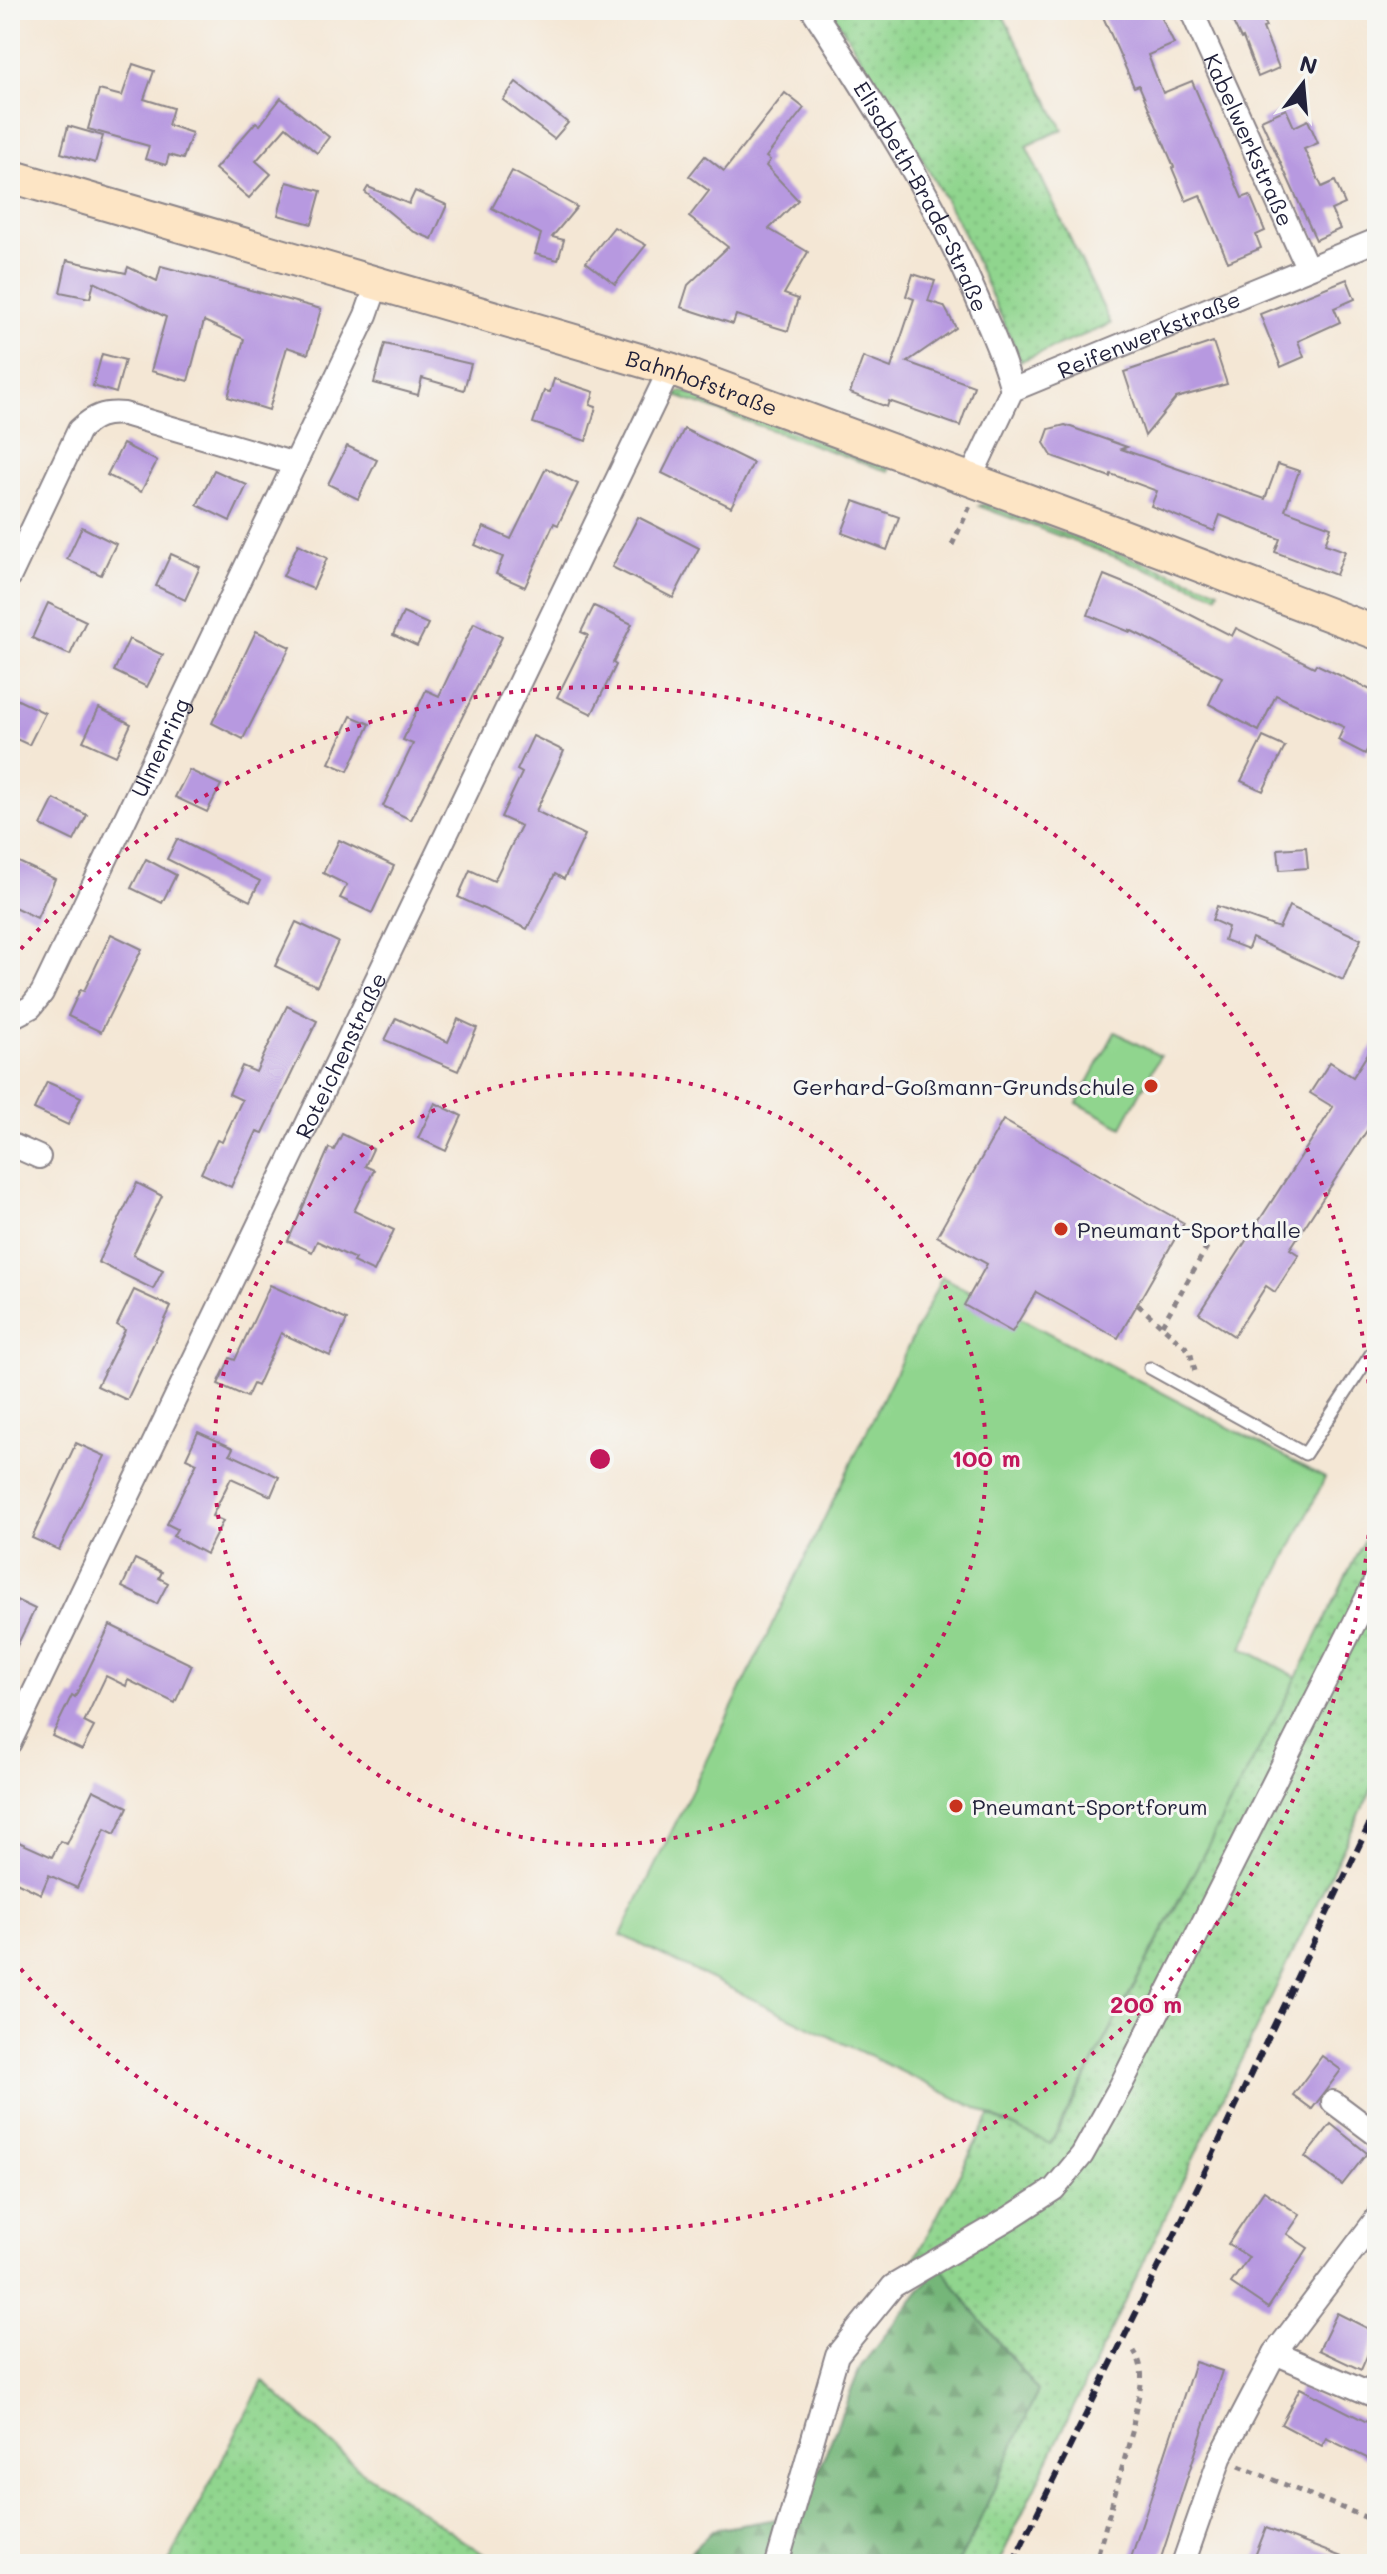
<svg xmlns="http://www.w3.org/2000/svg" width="1387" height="2574" font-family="Mali,sans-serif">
<defs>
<pattern id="grass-dots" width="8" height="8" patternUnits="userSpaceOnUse" patternTransform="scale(2)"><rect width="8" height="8" fill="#90d58e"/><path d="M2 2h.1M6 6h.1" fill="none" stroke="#7cb77b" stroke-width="1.8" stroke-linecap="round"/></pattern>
<pattern id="forest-firs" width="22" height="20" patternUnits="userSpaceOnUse" patternTransform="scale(2)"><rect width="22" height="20" fill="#74b679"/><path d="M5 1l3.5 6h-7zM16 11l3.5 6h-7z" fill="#5f9464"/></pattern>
</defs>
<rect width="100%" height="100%" fill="#f6f6f2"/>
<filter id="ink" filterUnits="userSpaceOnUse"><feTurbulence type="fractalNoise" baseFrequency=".0125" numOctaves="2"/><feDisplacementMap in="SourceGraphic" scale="16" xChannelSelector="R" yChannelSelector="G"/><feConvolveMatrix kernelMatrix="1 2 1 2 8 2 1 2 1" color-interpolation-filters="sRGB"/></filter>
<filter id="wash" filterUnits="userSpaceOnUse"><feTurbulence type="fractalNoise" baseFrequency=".006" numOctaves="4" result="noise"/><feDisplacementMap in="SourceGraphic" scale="32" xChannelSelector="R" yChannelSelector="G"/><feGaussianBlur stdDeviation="1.8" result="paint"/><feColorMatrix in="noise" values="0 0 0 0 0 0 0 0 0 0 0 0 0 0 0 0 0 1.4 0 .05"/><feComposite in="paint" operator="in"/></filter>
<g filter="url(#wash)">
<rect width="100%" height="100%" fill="#f4e7d5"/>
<!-- grass -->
<g fill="url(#grass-dots)" stroke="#597c64" stroke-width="2">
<path d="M831 10H1000L1063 129 1026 146 1111 324 1021 361 961 228 906 130Z"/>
<path d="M682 391 890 468 889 471 878 468 676 396Z"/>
<path d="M985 504 1219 590 1217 595 979 506Z"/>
<path d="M1377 1513V1778L998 2564H956L969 2544 1038 2391 970 2307 940 2265 913 2262 990 2116 1051 2144 1297 1677Z"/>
<path d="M263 2381 359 2469 498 2564H168Z"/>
</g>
<!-- forest -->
<path fill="url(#forest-firs)" stroke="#4b6c5a" stroke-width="2" d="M940 2265 970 2307 1038 2391 969 2544 956 2564H679L712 2530 801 2515 861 2366Z"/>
<!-- pitch -->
<g fill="#90d58e" stroke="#597c64" stroke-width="2">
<path d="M1115 1032 1160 1056 1122 1127 1077 1103Z"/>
<path d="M942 1277 1325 1478 1242 1648 1297 1677 1050 2144 621 1935Z"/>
</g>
<g id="blocks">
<!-- building -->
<g fill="#b799e0">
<path d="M1100 10H1158L1174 44 1148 55 1163 93 1192 81 1242 198 1250 195 1265 231 1256 235 1261 248 1228 262 1200 195 1186 201 1172 168 1174 167 1139 85 1134 87Z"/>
<path d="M1227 10H1258L1266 27 1263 28 1279 68 1258 77 1243 38 1241 39Z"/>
<path d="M133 64 154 71 144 99 173 108 168 125 192 133 183 159 169 155 166 165 156 162 145 159 149 146 88 129 99 90 122 96Z"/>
<path d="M516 82 568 123 554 139 503 100Z"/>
<path d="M785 93 804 108 766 157 770 160 766 166 798 200 769 229 808 252 784 294 798 299 788 331 736 315 733 324 681 307 688 285 728 247 689 217 709 191 689 176 705 156 724 171Z"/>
<path d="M281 98 329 137 317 153 286 127 256 161 271 174 249 198 215 169 256 122 260 125Z"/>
<path d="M1286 109 1294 127 1308 120 1318 143 1304 149 1322 187 1335 181 1345 204 1331 210 1340 229 1316 240 1261 120Z"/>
<path d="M68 126 103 136 95 163 61 153Z"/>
<path d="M512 171 577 207 552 237 564 240 558 260 535 254 541 234 492 208Z"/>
<path d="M287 182 321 191 312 224 278 215Z"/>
<path d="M368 187 409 204 415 191 447 205 432 239 412 231 365 192Z"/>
<path d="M614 227 646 245 615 284 586 262Z"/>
<path d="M67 260 126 273 128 267 157 281 161 266 321 309 308 354 287 347 269 410 228 397 244 339 204 321 188 381 151 371 166 317 94 282 90 298 60 292Z"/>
<path d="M913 274 935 281 928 301 944 306 956 328 907 362 974 386 960 426 889 401 887 407 850 393 863 357 891 368 914 299 906 296Z"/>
<path d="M1347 279 1355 299 1334 308 1340 322 1298 341 1304 357 1281 367 1260 314Z"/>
<path d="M1213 342 1227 384 1176 398 1145 436 1124 372Z"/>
<path d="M385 344 471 364 464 390 422 378 418 395 374 383Z"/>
<path d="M102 354 125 360 116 393 93 386Z"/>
<path d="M554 379 594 392 590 405 596 407 586 441 533 423 544 391 550 392Z"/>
<path d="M1065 425 1127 447 1121 449 1265 499 1278 464 1299 471 1285 510 1331 527 1325 544 1345 551 1336 575 1275 552 1280 539 1220 515 1214 531 1151 506 1157 491 1111 474 1110 477 1052 456 1044 443 1049 429Z"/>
<path d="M684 429 753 463 731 507 662 473Z"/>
<path d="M123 444 157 461 141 492 107 475Z"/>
<path d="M347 446 377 460 358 499 328 484Z"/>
<path d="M546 468 578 484 558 525 554 523 525 587 496 574 503 557 475 545 484 527 511 539Z"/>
<path d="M214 470 247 485 230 521 197 505Z"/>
<path d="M854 501 899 517 887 550 842 533Z"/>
<path d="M638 517 699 548 673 598 612 567Z"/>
<path d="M82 527 116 544 101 575 67 559Z"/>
<path d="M298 544 327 558 313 589 283 576Z"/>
<path d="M171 554 200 567 185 600 156 586Z"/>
<path d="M1104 575 1146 592 1232 636 1236 628 1314 667 1316 664 1377 693V729L1365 754 1338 740 1344 727 1276 695 1259 731 1209 704 1222 677 1130 630V632L1088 615Z"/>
<path d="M48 603 86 621 70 655 32 638Z"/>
<path d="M594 606 632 624 613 663 616 665 592 714 557 697 588 635 581 632Z"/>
<path d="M403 613 428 624 417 646 393 635Z"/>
<path d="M474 623 502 637 411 820 383 806 413 744 403 740 426 690 439 696Z"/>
<path d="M256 631 290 647 243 739 212 723Z"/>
<path d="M129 639 163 655 147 687 114 671Z"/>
<path d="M10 696 45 713 29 745 10 736Z"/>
<path d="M99 708 131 724 116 756 83 741Z"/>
<path d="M351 716 370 724 348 771 329 763Z"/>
<path d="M533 736 564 751 536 811 585 835 564 879 555 874 527 929 458 897 470 870 494 881 521 826 501 817 522 773 517 770Z"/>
<path d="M1263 737 1285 747 1263 791 1241 781Z"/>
<path d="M189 770 221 785 207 812 175 797Z"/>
<path d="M54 799 87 815 74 841 41 825Z"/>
<path d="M177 839 260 881 250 901 167 859Z"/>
<path d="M339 840 394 866 372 913 340 898 347 885 323 873Z"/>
<path d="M1306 847 1308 868 1280 870 1278 849Z"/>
<path d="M10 858 55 879 37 918 10 905Z"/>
<path d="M146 859 176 875 162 903 131 888Z"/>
<path d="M1217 906 1279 928 1289 906 1361 939 1343 980 1252 938 1248 949 1224 940 1228 927 1212 920Z"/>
<path d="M296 922 338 942 317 986 275 966Z"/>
<path d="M111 934 142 949 101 1032 68 1016 80 990 84 991Z"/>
<path d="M287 1006 317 1021 263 1133 257 1131 231 1187 201 1173 217 1140 222 1142 242 1100 229 1094 242 1066 256 1072Z"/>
<path d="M396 1018 448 1042 458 1019 477 1028 458 1071 385 1040Z"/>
<path d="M1377 1039V1115L1290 1249 1299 1255 1275 1292 1266 1286 1234 1336 1199 1313 1333 1107 1310 1093 1330 1062 1353 1077Z"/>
<path d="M47 1082 81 1097 68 1125 34 1109Z"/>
<path d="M435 1103 462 1116 446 1151 418 1138Z"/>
<path d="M1003 1120 1184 1223 1118 1338 1036 1292 1012 1332 964 1305 987 1264 937 1236Z"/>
<path d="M342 1134 373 1149 365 1166 374 1170 354 1211 394 1230 374 1272 353 1262 355 1259 317 1241 312 1252 288 1241 329 1148 334 1150Z"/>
<path d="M137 1183 162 1196 133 1255 163 1270 153 1289 98 1262Z"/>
<path d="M270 1285 347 1320 330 1356 281 1333 257 1386 253 1384 247 1397 218 1384 230 1358 235 1360Z"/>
<path d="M134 1290 171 1307 127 1400 97 1386 125 1330 117 1325Z"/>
<path d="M198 1432 233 1448 230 1454 279 1477 271 1496 231 1478 212 1516 223 1521 206 1554 173 1536 177 1529 167 1524 197 1463 186 1458Z"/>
<path d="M76 1443 105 1456 59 1550 32 1538Z"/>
<path d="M135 1559 162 1572 159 1578 168 1583 157 1604 122 1587Z"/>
<path d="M10 1597 35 1609 10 1660Z"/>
<path d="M110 1625 192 1665 175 1703 128 1680 126 1686 106 1676 84 1722 94 1727 82 1750 52 1736 72 1695 75 1697Z"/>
<path d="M93 1790 128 1807 115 1834 105 1829 77 1888 49 1875 41 1894 10 1879V1838L52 1857 60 1841 67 1844Z"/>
<path d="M1322 2056 1341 2070 1312 2109 1293 2095Z"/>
<path d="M1331 2124 1367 2153 1342 2185 1305 2157Z"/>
<path d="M1264 2191 1300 2215 1287 2234 1308 2248 1268 2308 1231 2283 1249 2257 1228 2244Z"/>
<path d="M1337 2313 1377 2333 1361 2370 1319 2350Z"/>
<path d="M1195 2362 1222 2371 1159 2564H1149L1131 2558Z"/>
<path d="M1300 2388 1377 2427V2463L1326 2438 1322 2446 1281 2424Z"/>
<path d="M1266 2528 1355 2562V2564H1252Z"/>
</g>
</g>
</g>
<g filter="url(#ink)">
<use href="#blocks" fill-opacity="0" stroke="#8b8488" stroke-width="2"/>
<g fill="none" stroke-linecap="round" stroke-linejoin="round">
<!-- lane casing -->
<g stroke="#8b8488" stroke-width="15">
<path id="lane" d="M1150 1368 1305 1454 1377 1345"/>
</g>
<!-- street casing -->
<g stroke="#8b8488" stroke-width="26">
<g id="street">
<path id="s1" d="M813 10C874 103 933 196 977 298 990 329 1004 358 1012 390"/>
<path id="s2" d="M1191 10 1307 267"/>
<path id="s3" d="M970 479 1012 390 1377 240"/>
<path d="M10 576 79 430C94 416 104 412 124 414L295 464"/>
<path id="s4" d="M10 1018 31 1007 42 993 366 315 378 281"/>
<path d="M10 1144 39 1157"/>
<path id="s5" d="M10 1742 670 369"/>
<path d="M1333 2102 1377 2135"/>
<path d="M1275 2353 1377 2397"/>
<path d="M777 2564 837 2355 893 2286 1011 2217 1054 2189 1082 2155 1121 2085 1377 1578"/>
<path d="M1183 2564 1220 2458 1275 2353 1377 2218"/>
</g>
</g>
<!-- secondary casing -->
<g stroke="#8b8488" stroke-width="36">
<g id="secondary">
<path id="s6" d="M10 176 670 369 1102 528 1377 633"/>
</g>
</g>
<!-- path -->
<g stroke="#8b8488" stroke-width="5" stroke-dasharray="6 6" stroke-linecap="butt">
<path d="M952 545 970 506"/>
<path d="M1138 1305 1190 1351 1196 1375"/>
<path d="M1162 1325 1214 1235"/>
<path d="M1239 2466 1377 2522"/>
<path d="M1064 2564 1071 2559 1088 2564"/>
<path d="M1095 2564 1133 2429C1134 2400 1151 2377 1134 2351"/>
</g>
<!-- lane -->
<use href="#lane" stroke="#fff" stroke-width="11"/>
<!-- street -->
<use href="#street" stroke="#fff" stroke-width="22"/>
<!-- secondary -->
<use href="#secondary" stroke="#fde5c5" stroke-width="32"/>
<!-- rail -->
<path stroke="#22223b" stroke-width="6" stroke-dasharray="12 6" stroke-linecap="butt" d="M1012 2564 1178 2228 1377 1808"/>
</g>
</g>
<!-- distance rings -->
<g fill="none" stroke="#c2185b" stroke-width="4" stroke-dasharray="4 8">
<circle cx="600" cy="1459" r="386"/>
<path d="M13 958A772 772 0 1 1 13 1960"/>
</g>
<!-- markers -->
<g fill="#c8321e" stroke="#f6f6f2" stroke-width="3">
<circle cx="1151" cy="1086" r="8"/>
<circle cx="1061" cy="1229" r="8"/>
<circle cx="956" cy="1806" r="8"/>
</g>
<g text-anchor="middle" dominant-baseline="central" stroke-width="6" stroke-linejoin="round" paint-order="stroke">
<!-- street labels -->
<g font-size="22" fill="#22223b" stroke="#f6f6f2">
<text stroke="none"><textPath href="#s2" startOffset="142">Kabelwerkstraße</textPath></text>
<text stroke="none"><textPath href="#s1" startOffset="216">Elisabeth-Brade-Straße</textPath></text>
<text stroke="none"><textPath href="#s3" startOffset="246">Reifenwerkstraße</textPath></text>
<text stroke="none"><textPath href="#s6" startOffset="722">Bahnhofstraße</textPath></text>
<text stroke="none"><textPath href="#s4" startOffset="314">Ulmenring</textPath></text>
<text stroke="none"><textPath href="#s5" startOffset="762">Roteichenstraße</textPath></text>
</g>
<!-- poi labels -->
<g font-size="22" fill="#22223b" stroke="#f6f6f2" text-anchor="start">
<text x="1135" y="1086" text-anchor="end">Gerhard-Goßmann-Grundschule</text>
<text x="1077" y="1229">Pneumant-Sporthalle</text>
<text x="972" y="1806">Pneumant-Sportforum</text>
</g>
</g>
<circle cx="600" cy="1459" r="12" fill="#c2185b" stroke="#f6f6f2" stroke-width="4"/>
<g font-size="24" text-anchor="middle" font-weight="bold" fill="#c2185b" stroke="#f6f6f2" stroke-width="6" stroke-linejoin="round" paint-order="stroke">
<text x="986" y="1467">100 m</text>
<text x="1146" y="2013">200 m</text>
</g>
<!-- margin -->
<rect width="1387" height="2574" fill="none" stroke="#f6f6f2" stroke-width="40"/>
<!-- north arrow -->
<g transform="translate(1303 84) rotate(16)" stroke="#f6f6f2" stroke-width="6" paint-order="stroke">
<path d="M0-6L14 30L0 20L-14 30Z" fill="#22223b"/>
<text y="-12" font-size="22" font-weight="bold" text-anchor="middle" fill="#22223b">N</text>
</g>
</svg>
